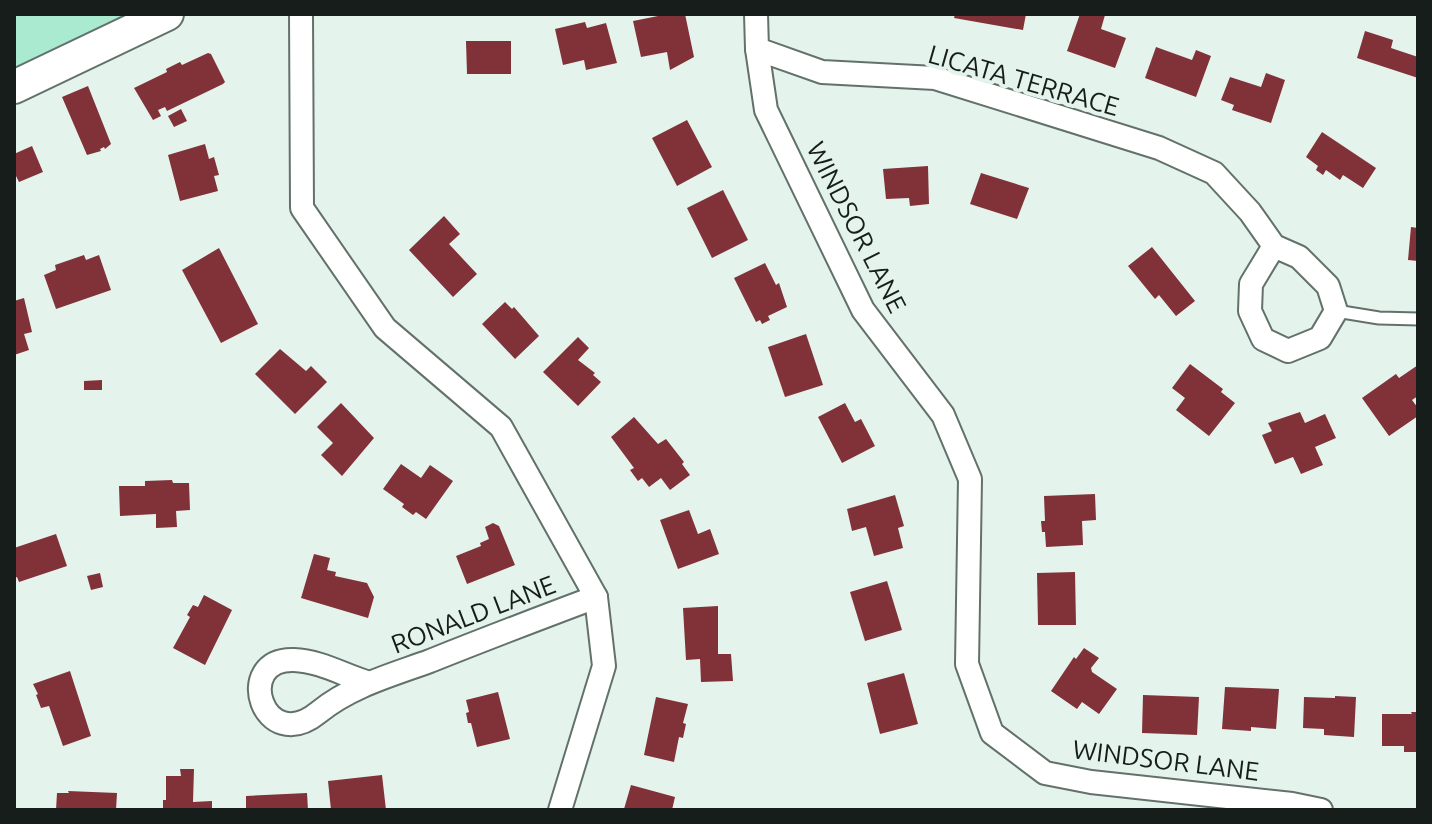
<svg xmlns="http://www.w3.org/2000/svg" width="1432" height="824" font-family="Ubuntu,sans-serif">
<rect width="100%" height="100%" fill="#e4f4ed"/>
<!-- green -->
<path fill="#a9ead1" d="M14 14H134L14 73Z"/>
<!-- building -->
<g fill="#813138">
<path d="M668 14H685L694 57 670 70 667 52 641 57 633 21Z"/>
<path d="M955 14H1026L1023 30 954 18Z"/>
<path d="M1080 14 1105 15 1101 29 1126 38 1115 68 1067 51Z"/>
<path d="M585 22 587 28 606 23 617 63 586 70 584 60 563 65 555 29Z"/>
<path d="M1365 31 1393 40 1391 48 1418 57V78L1357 58Z"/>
<path d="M466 41H511V74H467Z"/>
<path d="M1156 47 1192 60 1196 50 1211 56 1196 97 1145 78Z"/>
<path d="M208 53 211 54 225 82 223 84 167 111 165 107 158 110 161 116 153 120 134 88 167 72 166 69 180 62 182 65Z"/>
<path d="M1266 73 1285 80 1271 123 1232 110 1234 105 1221 100 1230 77 1261 87Z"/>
<path d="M88 86 111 144 105 149 104 147 100 149 101 151 87 155 62 97Z"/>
<path d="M181 109 187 121 174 127 168 116Z"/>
<path d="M687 120 712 167 677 186 652 138Z"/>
<path d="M1322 132 1376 168 1363 188 1343 175 1340 180 1326 170 1323 175 1316 170 1318 166 1306 157Z"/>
<path d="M205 144 209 159 214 157 219 175 214 176 218 191 180 201 168 155Z"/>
<path d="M32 146 43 172 19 182 14 172V154Z"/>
<path d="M928 166 929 204 910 206 909 198 886 199 883 169Z"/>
<path d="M981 173 1029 188 1017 219 970 204Z"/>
<path d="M723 190 748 240 712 258 687 208Z"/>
<path d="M444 216 460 234 449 244 477 274 453 297 409 250Z"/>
<path d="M1411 227 1418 228V261L1408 260Z"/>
<path d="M1152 247 1195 301 1176 316 1159 295 1155 299 1128 266Z"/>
<path d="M219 248 258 324 221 343 182 270Z"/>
<path d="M84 255 86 260 99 255 111 290 56 309 44 275 56 270 55 265Z"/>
<path d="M765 263 776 285 779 283 787 307 768 316 770 320 762 324 760 320 756 322 734 278Z"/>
<path d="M24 298 32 332 24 334 29 350 14 355V301Z"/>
<path d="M505 302 512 309 514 307 539 336 515 359 482 324Z"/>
<path d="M806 334 823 385 785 397 768 347Z"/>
<path d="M578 337 589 348 578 360 595 373 593 375 601 382 578 406 543 372Z"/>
<path d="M280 349 306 371 311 366 327 382 295 414 255 374Z"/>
<path d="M1190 364 1223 389 1221 392 1235 403 1209 436 1176 410 1185 398 1172 388Z"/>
<path d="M1418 365V396L1412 400 1418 408V416L1389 436 1362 398 1396 374 1399 378Z"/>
<path d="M102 380V390H84V381Z"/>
<path d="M341 403 374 438 342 476 321 455 333 443 317 427Z"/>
<path d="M845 403 855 422 861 419 875 446 842 463 818 417Z"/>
<path d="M1300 412 1305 423 1325 414 1336 438 1315 447 1323 465 1301 474 1293 457 1275 464 1262 435 1272 431 1268 423Z"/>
<path d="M634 417 658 444 666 439 684 462 682 464 690 475 670 490 661 478 649 487 642 478 638 481 630 470 634 468 611 437Z"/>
<path d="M401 464 421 478 430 465 453 481 426 519 416 512 413 515 402 507 404 504 383 489Z"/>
<path d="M172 480 173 483H189L190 510 176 511 177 527 156 528V514L120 516 119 486H145V481Z"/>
<path d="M1095 494 1096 520 1082 521 1083 545 1046 547 1045 532H1042L1041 521H1045L1044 496Z"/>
<path d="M895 495 904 526 898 528 903 548 874 556 866 527 852 531 847 509Z"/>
<path d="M689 510 698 534 710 529 719 554 678 569 660 520Z"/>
<path d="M493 523 499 526 515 565 467 584 456 556 481 546 480 543 489 539 485 527Z"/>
<path d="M56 534 67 566 19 582 17 577 14 578V548Z"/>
<path d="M314 554 330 558 327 570 336 572 335 576 367 583 374 597 368 618 301 598Z"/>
<path d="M1075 572 1076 625H1038L1037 573Z"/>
<path d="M100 573 103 587 91 590 87 576Z"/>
<path d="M887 581 902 630 865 641 850 592Z"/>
<path d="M204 595 232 610 205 665 173 648 190 617 187 615 193 605 198 607Z"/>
<path d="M718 606V654H731L733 681 701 682 700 659 686 660 683 608Z"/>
<path d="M1084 648 1099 658 1091 668 1092 672 1117 689 1099 714 1082 702 1077 709 1051 691 1074 657 1076 659Z"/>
<path d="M70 671 91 736 63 746 49 706 41 708 36 695 38 694 33 684Z"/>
<path d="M904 673 918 724 880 734 867 683Z"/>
<path d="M1225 687 1279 689 1276 729 1251 727V731L1222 729Z"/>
<path d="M498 692 510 739 477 747 471 723H468L466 713 469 712 466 700Z"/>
<path d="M1143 695 1199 697 1197 735 1142 733Z"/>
<path d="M1335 696 1356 697 1354 737 1324 735V729L1303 728 1304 697 1335 698Z"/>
<path d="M656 697 688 704 683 723 686 724 683 738 679 737 674 762 644 755Z"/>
<path d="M1411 712H1418V752H1404V746H1382V714H1412Z"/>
<path d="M180 769H194L193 802 212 801V810H163V800H166V776H181Z"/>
<path d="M382 775 386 810H331L328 781Z"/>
<path d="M631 785 675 797 672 810 624 809Z"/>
<path d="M68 791 117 793 116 810H56L57 793H69Z"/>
<path d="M307 793 308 810H246V796Z"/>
</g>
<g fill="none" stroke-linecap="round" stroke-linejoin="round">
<!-- lane casing -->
<g stroke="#63716b" stroke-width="15">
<path id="lane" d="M1336 311 1379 318 1418 319"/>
</g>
<!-- street casing -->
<g stroke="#63716b" stroke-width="26">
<g id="street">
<path d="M301 14 302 208 385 328 501 427 596 597 604 666 560 810"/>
<path d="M756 14 757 49 822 72 935 78 1159 148 1214 173 1250 212 1274 246 1299 257 1328 286 1336 311 1320 338 1288 351 1263 339 1250 311 1251 284 1274 246"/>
<path d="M757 49 766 110 863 310 943 415 970 479 967 664 992 733 1045 773 1091 782 1292 804 1321 810"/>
<path d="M370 683C345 676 321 661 294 660 232 658 263 758 319 712 351 686 392 675 430 661 485 639 540 618 596 597"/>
</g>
</g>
<!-- secondary casing -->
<g stroke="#63716b" stroke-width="36">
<path id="secondary" d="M14 87 167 14"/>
</g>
<!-- lane -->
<use href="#lane" stroke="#fff" stroke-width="11"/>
<!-- street -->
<use href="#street" stroke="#fff" stroke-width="22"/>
<!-- secondary -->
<use href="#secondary" stroke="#fff" stroke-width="32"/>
</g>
<g text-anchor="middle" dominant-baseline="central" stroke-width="8" stroke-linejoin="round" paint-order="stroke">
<!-- street labels -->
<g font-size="26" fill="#171d1a" stroke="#e4f4ed">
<text transform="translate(1024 80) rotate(16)">LICATA TERRACE</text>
<text transform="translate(857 227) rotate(63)">WINDSOR LANE</text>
<text transform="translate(473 614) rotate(-21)">RONALD LANE</text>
<text transform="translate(1166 760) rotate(7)">WINDSOR LANE</text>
</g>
</g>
<!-- border -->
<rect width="1432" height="824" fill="none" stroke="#171d1a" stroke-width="32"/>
</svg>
